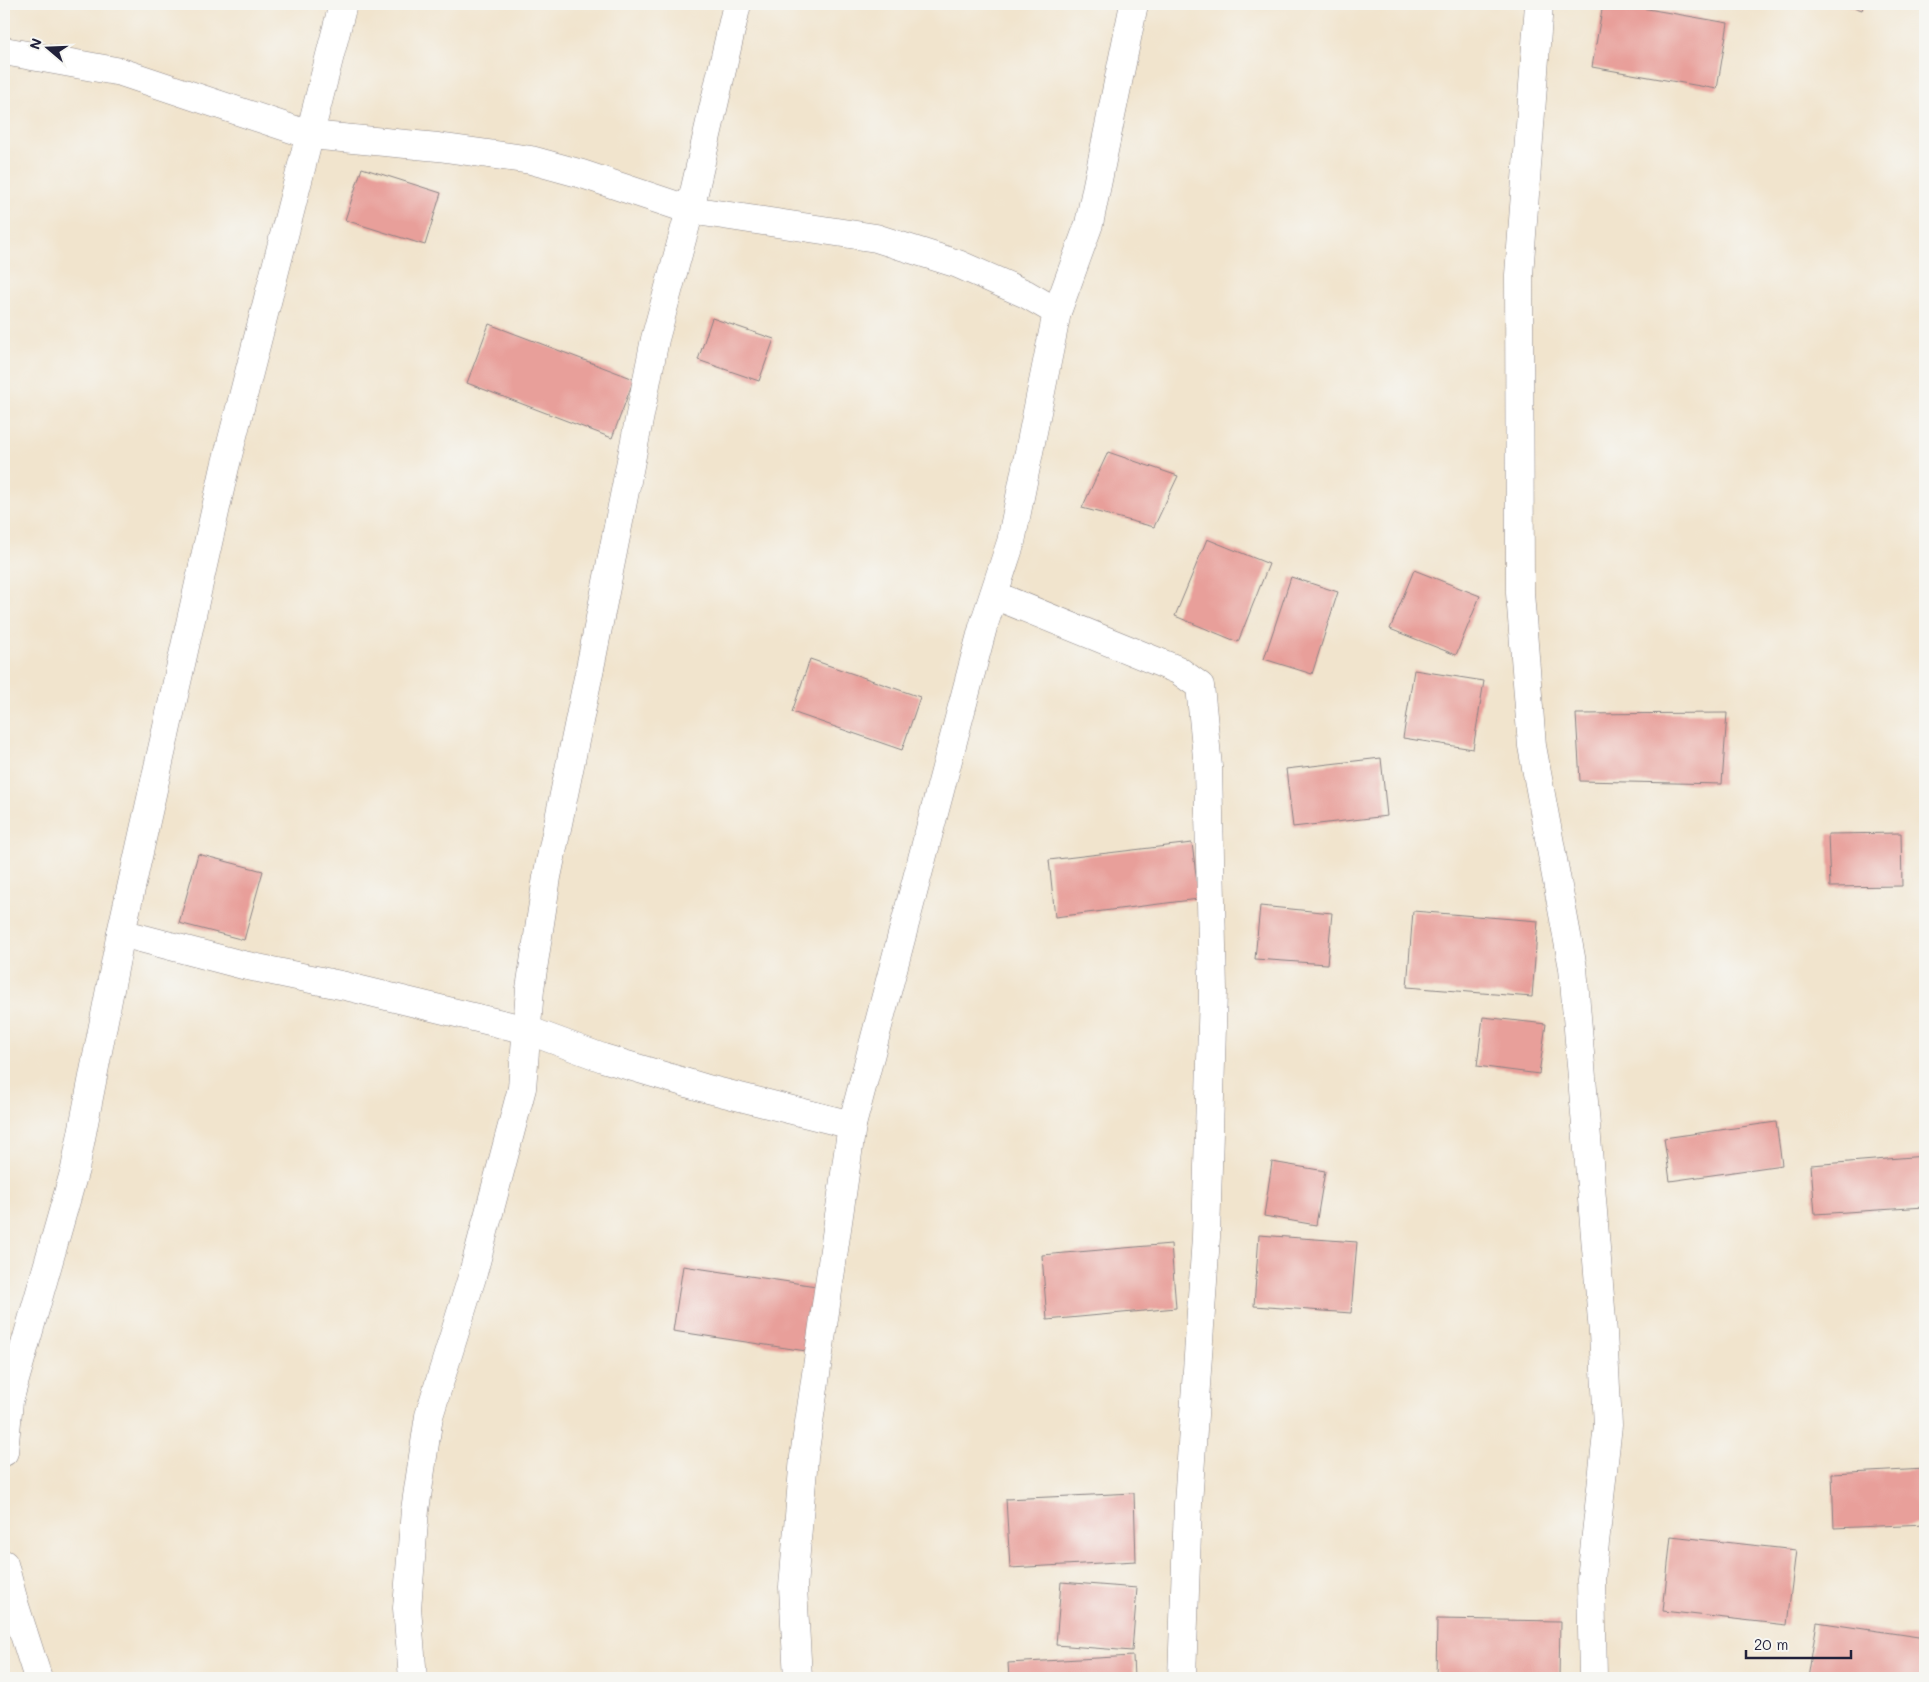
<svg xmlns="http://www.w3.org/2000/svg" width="1929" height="1682" font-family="Mali,sans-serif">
<rect width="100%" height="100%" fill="#f6f6f2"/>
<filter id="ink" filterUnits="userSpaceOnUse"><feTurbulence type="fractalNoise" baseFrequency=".02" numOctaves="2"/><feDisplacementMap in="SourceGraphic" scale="10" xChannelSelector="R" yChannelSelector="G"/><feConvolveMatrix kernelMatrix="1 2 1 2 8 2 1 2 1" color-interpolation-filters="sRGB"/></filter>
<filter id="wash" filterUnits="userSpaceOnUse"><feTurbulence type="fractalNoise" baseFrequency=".0096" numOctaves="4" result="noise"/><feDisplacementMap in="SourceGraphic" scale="20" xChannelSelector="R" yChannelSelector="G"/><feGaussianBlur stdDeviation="1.12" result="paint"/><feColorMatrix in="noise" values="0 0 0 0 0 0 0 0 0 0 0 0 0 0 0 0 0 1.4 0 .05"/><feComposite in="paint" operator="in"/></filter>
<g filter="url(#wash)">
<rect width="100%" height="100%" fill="#f1e4cd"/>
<g id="blocks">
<!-- building -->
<g fill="#e89f9a">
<path d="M1603 4H1619L1728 23 1717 89 1592 67Z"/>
<path d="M1845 4H1864L1862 10Z"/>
<path d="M362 168 441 193 425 245 345 220Z"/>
<path d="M712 318 774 339 759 381 698 360Z"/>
<path d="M489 324 634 379 612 438 467 383Z"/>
<path d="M1108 452 1178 476 1154 527 1082 508Z"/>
<path d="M1207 539 1269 564 1238 642 1175 616Z"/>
<path d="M1414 570 1480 596 1456 655 1390 629Z"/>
<path d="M1291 577 1338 592 1312 674 1264 659Z"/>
<path d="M810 659 920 697 902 750 792 712Z"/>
<path d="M1414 670 1484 681 1473 749 1403 738Z"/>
<path d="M1727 713 1722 784 1580 781 1576 714Z"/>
<path d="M1381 758 1387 816 1293 827 1286 769Z"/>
<path d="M1901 833 1902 886 1830 887 1828 834Z"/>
<path d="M1192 843 1199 899 1055 917 1049 860Z"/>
<path d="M198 854 263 871 244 940 179 923Z"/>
<path d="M1260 906 1332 913 1327 964 1255 959Z"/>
<path d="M1413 911 1538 921 1532 997 1407 987Z"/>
<path d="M1483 1017 1546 1024 1539 1074 1477 1066Z"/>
<path d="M1776 1122 1782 1165 1670 1181 1664 1138Z"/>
<path d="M1925 1156V1207L1815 1214 1811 1165Z"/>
<path d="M1272 1162 1325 1171 1316 1225 1264 1216Z"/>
<path d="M1259 1235 1357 1242 1351 1313 1254 1306Z"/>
<path d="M1171 1244 1176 1308 1047 1320 1042 1255Z"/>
<path d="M683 1266 816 1286 806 1351 673 1331Z"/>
<path d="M1925 1469V1524L1834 1528 1832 1474Z"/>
<path d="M1134 1493 1136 1561 1010 1568 1006 1499Z"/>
<path d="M1671 1536 1796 1550 1787 1625 1663 1611Z"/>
<path d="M1061 1582 1137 1588 1132 1651 1056 1645Z"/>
<path d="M1437 1619 1560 1621 1559 1678H1436Z"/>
<path d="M1817 1622 1925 1638V1678H1808Z"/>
<path d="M1133 1656 1134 1678H1009L1008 1663Z"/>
</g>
</g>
</g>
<g filter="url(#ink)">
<use href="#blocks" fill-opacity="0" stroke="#8a8384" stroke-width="1"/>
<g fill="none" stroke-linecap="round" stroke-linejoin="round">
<!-- minor casing -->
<g stroke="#8a8384" stroke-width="29">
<g id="minor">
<path d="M1539 4 1519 275 1520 593 1532 746 1573 968 1603 1333 1608 1425 1591 1579 1593 1678"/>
<path d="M4 51 121 72 310 135 438 147 531 160 582 174 690 210 876 238 958 264 1026 294 1057 312"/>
<path d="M994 595 1178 670 1200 686 1208 767 1213 991 1206 1237 1188 1504 1182 1678"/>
<path d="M121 933 243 965 345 986 527 1030 603 1058 704 1088 852 1125"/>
<path d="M4 1452 9 1401 75 1169 121 933 225 467 343 4"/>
<path d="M4 1564 15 1606 38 1678"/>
<path d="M413 1678 407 1608 415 1510 429 1416 472 1277 522 1088 530 989 547 877 592 658 655 339 690 210 737 4"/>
<path d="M798 1678 793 1587 804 1457 852 1125 983 627 1011 542 1057 312 1089 224 1134 4"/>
</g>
</g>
<!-- minor -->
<use href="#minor" stroke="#fff" stroke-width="28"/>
</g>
</g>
<!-- margin -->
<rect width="1929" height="1682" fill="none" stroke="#f6f6f2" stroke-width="20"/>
<!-- north arrow -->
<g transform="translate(48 48) rotate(289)" stroke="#f6f6f2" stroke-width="4" paint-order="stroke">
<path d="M0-4L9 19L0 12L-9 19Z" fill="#22223b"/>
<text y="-8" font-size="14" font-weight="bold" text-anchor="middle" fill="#22223b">N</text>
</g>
<!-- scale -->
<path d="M1746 1650v8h105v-8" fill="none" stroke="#22223b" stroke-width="2.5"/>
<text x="1754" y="1650" font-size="15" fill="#22223b" stroke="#f6f6f2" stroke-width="4" paint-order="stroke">20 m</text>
</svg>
